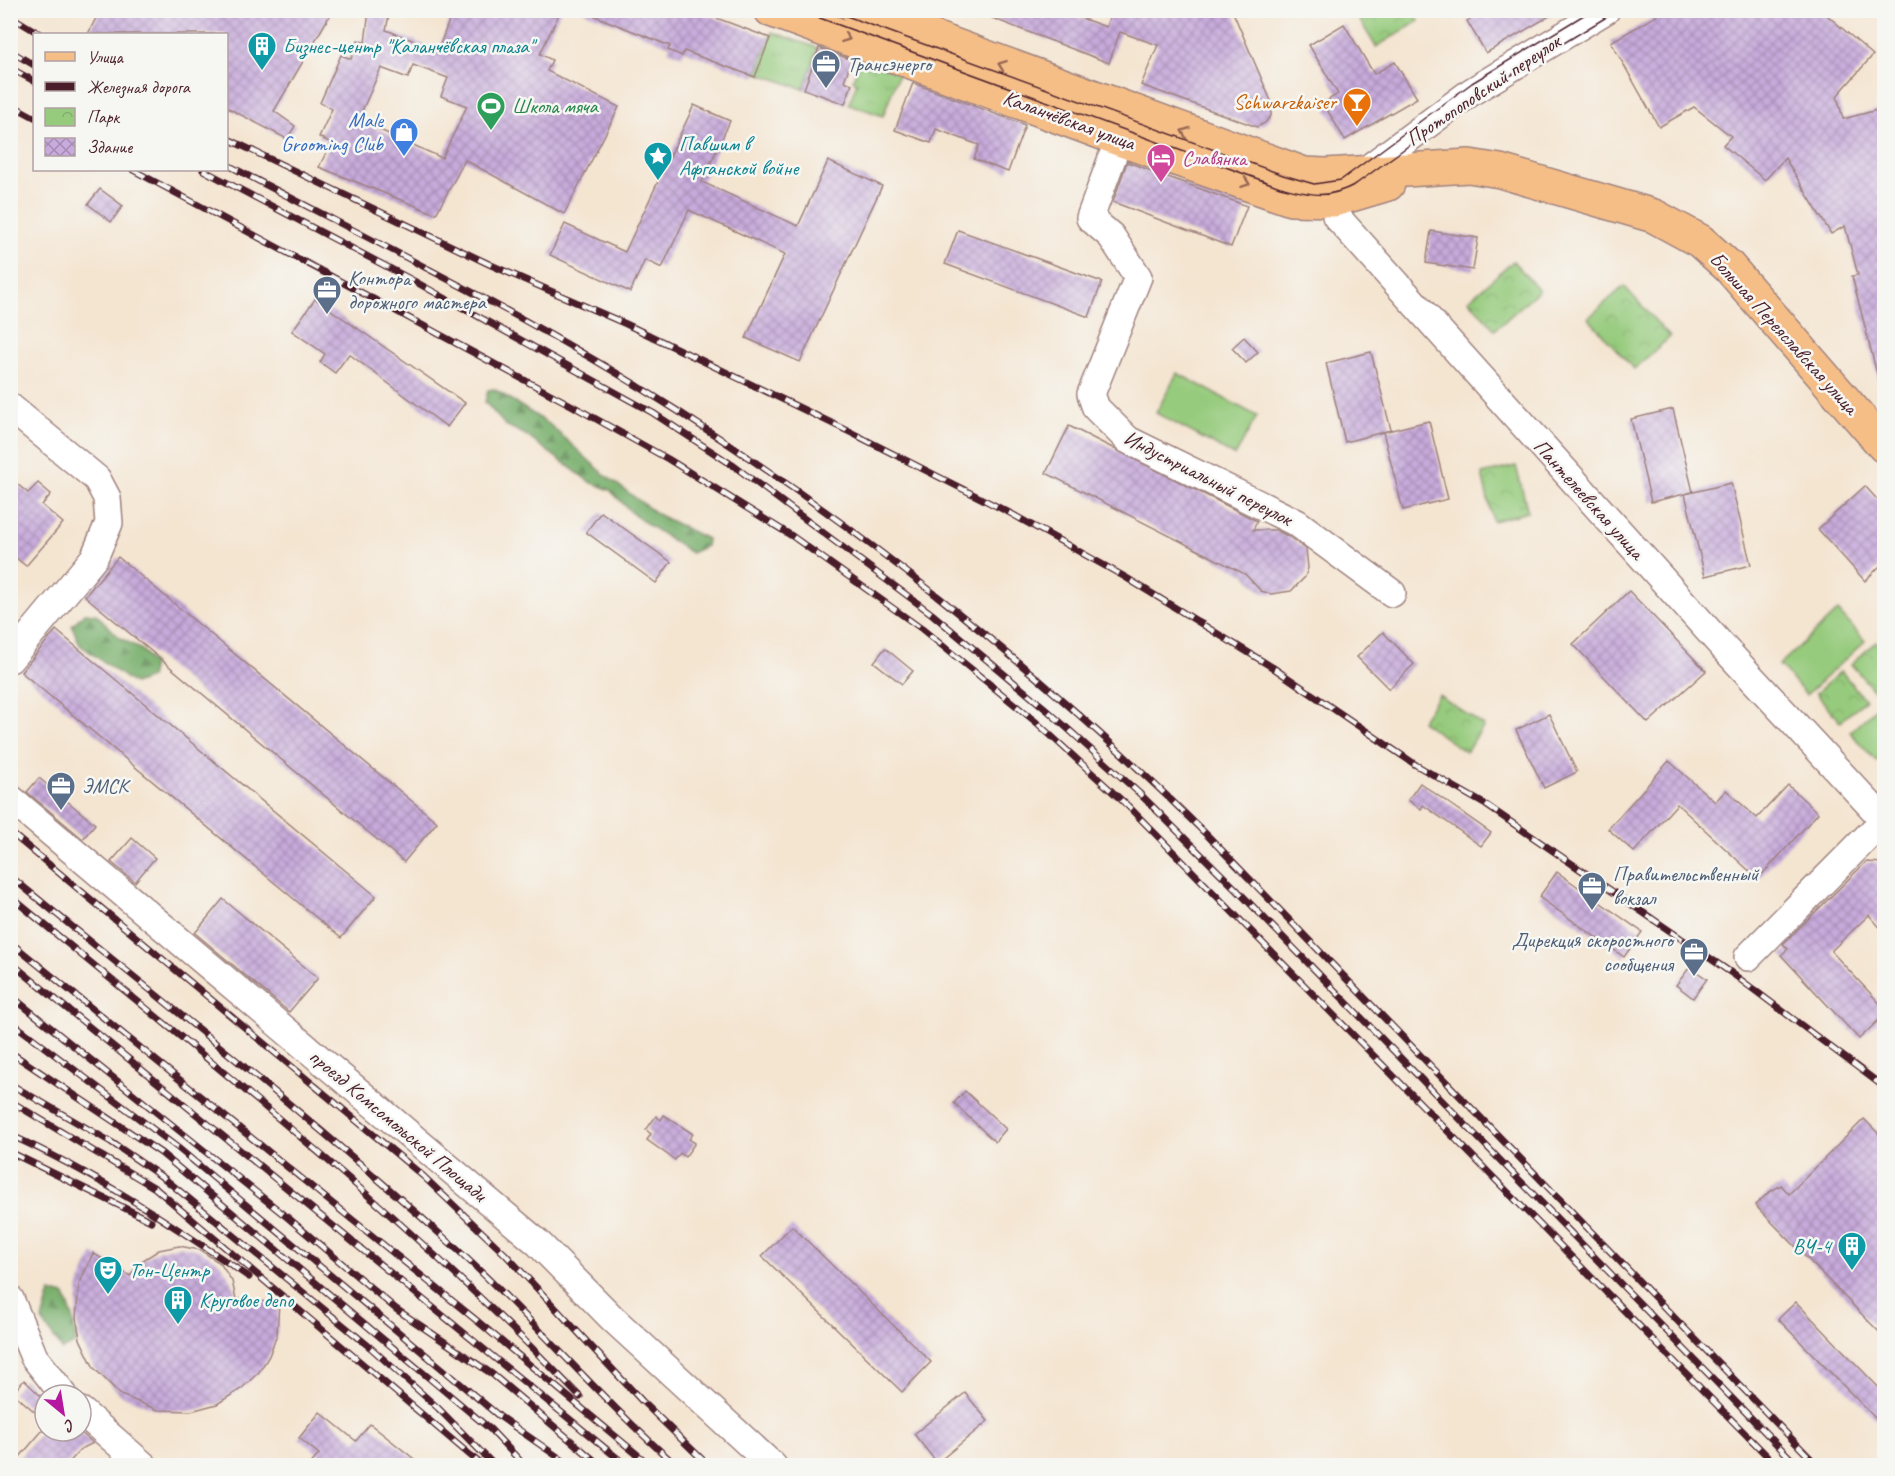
<svg xmlns="http://www.w3.org/2000/svg" width="1895" height="1476" font-family="Caveat,sans-serif">
<defs>
<pattern id="grass-tufts" width="24" height="20" patternUnits="userSpaceOnUse" patternTransform="scale(1.5)"><rect width="24" height="20" fill="#96cb7d"/><path d="M3 7l-1-3M5 7V3M7 7l1-3M15 17l-1-3M17 17v-4M19 17l1-3" fill="none" stroke="#83ae6c"/></pattern>
<pattern id="forest-firs" width="22" height="20" patternUnits="userSpaceOnUse" patternTransform="scale(1.5)"><rect width="22" height="20" fill="#78af6c"/><path d="M5 1l3.5 6h-7zM16 11l3.5 6h-7z" fill="#648e59"/></pattern>
<pattern id="park-crowns" width="20" height="18" patternUnits="userSpaceOnUse" patternTransform="scale(1.5)"><rect width="20" height="18" fill="#96cb7d"/><path d="M2 6a3 3 0 1 1 6 0M12 15a3 3 0 1 1 6 0" fill="none" stroke="#83ae6c"/></pattern>
<pattern id="building-cross-hatch" width="8" height="8" patternUnits="userSpaceOnUse" patternTransform="scale(1.5)"><rect width="8" height="8" fill="#c8abdc"/><path d="M0 0l8 8M0 8l8-8" fill="none" stroke="#a48bb3"/></pattern>
</defs>
<rect width="100%" height="100%" fill="#f6f6f2"/>
<filter id="ink" filterUnits="userSpaceOnUse"><feTurbulence type="fractalNoise" baseFrequency=".0167" numOctaves="2"/><feDisplacementMap in="SourceGraphic" scale="12" xChannelSelector="R" yChannelSelector="G"/><feConvolveMatrix kernelMatrix="1 2 1 2 8 2 1 2 1" color-interpolation-filters="sRGB"/></filter>
<filter id="wash" filterUnits="userSpaceOnUse"><feTurbulence type="fractalNoise" baseFrequency=".008" numOctaves="4" result="noise"/><feDisplacementMap in="SourceGraphic" scale="24" xChannelSelector="R" yChannelSelector="G"/><feGaussianBlur stdDeviation="1.35" result="paint"/><feColorMatrix in="noise" values="0 0 0 0 0 0 0 0 0 0 0 0 0 0 0 0 0 1.4 0 .05"/><feComposite in="paint" operator="in"/></filter>
<g filter="url(#wash)">
<rect width="100%" height="100%" fill="#f4e5d1"/>
<!-- grass -->
<g fill="url(#grass-tufts)" stroke="#707554" stroke-width="1.5">
<path d="M772 32 818 48 804 89 757 73Z"/>
<path d="M860 60 899 73 883 116 849 104 857 82 853 80Z"/>
</g>
<!-- forest -->
<g fill="url(#forest-firs)" stroke="#61674c" stroke-width="1.5">
<path d="M494 389 549 424 605 475 657 514 707 539 706 546 691 553 635 516 610 490 590 482 524 434 505 425 485 402 488 390Z"/>
<path d="M84 613 96 614 119 637 142 650 153 664 150 678 134 684 80 645 72 626Z"/>
<path d="M50 1292 65 1295 73 1318 76 1343 62 1350 42 1320Z"/>
</g>
<!-- park -->
<g fill="url(#park-crowns)" stroke="#707554" stroke-width="1.5">
<path d="M1413 10 1419 21 1376 47 1359 19 1374 11Z"/>
<path d="M1513 261 1539 290 1495 330 1469 300Z"/>
<path d="M1624 286 1670 337 1634 369 1588 318Z"/>
<path d="M1516 466 1528 512 1493 521 1482 474Z"/>
<path d="M1876 642 1884 652V682L1874 691 1851 664Z"/>
<path d="M1841 671 1865 700 1840 722 1816 693Z"/>
<path d="M1439 695 1484 726 1466 752 1421 721Z"/>
</g>
<!-- pitch -->
<g fill="#96cb7d" stroke="#707554" stroke-width="1.5">
<path d="M1177 373 1257 416 1235 456 1156 413Z"/>
<path d="M1838 611 1865 641 1806 695 1779 665Z"/>
<path d="M1884 701V753L1876 761 1850 732Z"/>
</g>
<g id="blocks">
<!-- building -->
<g fill="url(#building-cross-hatch)" fill-rule="evenodd">
<path d="M100 10H333L274 111 295 126 287 139 226 107V34H88Z"/>
<path d="M369 10H390L386 30 438 50 453 10H561L540 54 552 60 547 71 619 107 564 214 465 160 436 214 319 167 331 143 319 137 332 109 320 103 341 55 351 59 358 40 365 43ZM413 65 448 78 441 96 467 106 442 158 358 120 381 68 408 78Z"/>
<path d="M580 10H695L770 38 755 77 684 51 682 56 668 50 670 46Z"/>
<path d="M971 10H1059L1106 27 1112 10H1232L1271 101V116L1265 123 1257 127 1141 85 1158 45 1120 32 1109 63Z"/>
<path d="M1485 10H1560L1486 53 1467 21Z"/>
<path d="M1655 10H1821L1873 55 1837 96 1843 119 1881 109 1884 121V381L1879 382 1852 276 1858 275 1845 226 1831 234 1785 158 1765 180 1723 145 1731 136 1694 107 1659 127 1611 42 1658 15Z"/>
<path d="M1344 24 1374 74 1395 62 1417 98 1345 140 1323 103 1338 94 1309 45Z"/>
<path d="M819 48 852 60 844 81 852 84 845 104 804 89Z"/>
<path d="M913 83 1025 125 1008 172 974 159 979 145 936 129 931 143 895 130Z"/>
<path d="M694 105 730 121 702 182 798 226 828 161 882 186 800 362 746 338 785 254 689 210 662 268 645 260 630 292 550 255 565 224 625 252Z"/>
<path d="M1127 162 1247 206 1231 247 1113 202Z"/>
<path d="M100 189 123 206 111 222 88 204Z"/>
<path d="M958 230 1102 282 1089 317 945 264Z"/>
<path d="M1431 231 1478 238 1473 270 1426 263Z"/>
<path d="M315 299 465 403 447 427 349 354 335 373 320 362 325 354 292 331Z"/>
<path d="M1244 337 1258 352 1246 363 1232 348Z"/>
<path d="M1371 352 1391 430 1345 442 1326 363Z"/>
<path d="M1673 409 1693 492 1651 502 1631 419Z"/>
<path d="M1429 421 1448 499 1403 510 1383 432Z"/>
<path d="M1069 426 1257 521 1253 530H1276L1289 537 1306 549 1308 568 1305 577 1291 591 1271 594 1261 591 1245 574 1046 473Z"/>
<path d="M10 478 28 493 38 483 51 494 42 505 63 523 26 566 10 553Z"/>
<path d="M1731 483 1751 565 1705 576 1685 494Z"/>
<path d="M1865 486 1884 507V562L1865 581 1818 529Z"/>
<path d="M601 512 671 562 656 583 586 532Z"/>
<path d="M118 557 437 822 404 862 85 596Z"/>
<path d="M1629 591 1706 671 1648 723 1573 644Z"/>
<path d="M56 630 376 896 341 938 21 672Z"/>
<path d="M1383 632 1414 664 1389 689 1357 657Z"/>
<path d="M885 648 913 671 902 684 874 662Z"/>
<path d="M1549 714 1577 772 1544 788 1516 730Z"/>
<path d="M1669 761 1715 802 1726 790 1757 818 1788 785 1818 813 1758 879 1677 804 1634 852 1608 829Z"/>
<path d="M39 778 95 824 83 839 27 792Z"/>
<path d="M1420 783 1491 833 1481 846 1423 805 1421 809 1408 800Z"/>
<path d="M132 838 155 858 135 882 111 862Z"/>
<path d="M1866 862 1884 863V932L1869 915 1831 951 1884 1008V1015L1859 1039 1781 955 1788 949 1783 944Z"/>
<path d="M1557 872 1642 932 1624 957 1539 897Z"/>
<path d="M223 899 318 978 289 1012 195 933Z"/>
<path d="M1690 967 1707 979 1693 998 1676 985Z"/>
<path d="M965 1091 1006 1129 995 1142 954 1103Z"/>
<path d="M664 1115 693 1134 689 1139 695 1143 685 1157 680 1153 675 1160 647 1140 651 1134 646 1130 656 1116 661 1120Z"/>
<path d="M1864 1119 1884 1139V1337L1755 1205 1768 1193 1781 1185 1789 1194Z"/>
<path d="M792 1226 931 1362 902 1392 762 1256Z"/>
<path d="M179 1246 200 1250 220 1263 232 1281 236 1299 279 1303 277 1334 269 1356 259 1372 241 1389 217 1404 191 1411 158 1410 121 1395 94 1368 80 1339 76 1317 79 1285 93 1253 130 1276 140 1262 159 1250Z"/>
<path d="M1796 1302 1884 1393V1427L1778 1319Z"/>
<path d="M24 1380 45 1400 42 1418 13 1393Z"/>
<path d="M965 1393 988 1421 937 1463 914 1434Z"/>
<path d="M320 1412 356 1441 370 1424 423 1466H309L319 1454 299 1438Z"/>
<path d="M42 1431H79L93 1443 81 1449 66 1466H12Z"/>
</g>
</g>
</g>
<g filter="url(#ink)">
<use href="#blocks" fill-opacity="0" stroke="#9f827e" stroke-width="1.5"/>
<g fill="none" stroke-linecap="round" stroke-linejoin="round">
<!-- minor casing -->
<g stroke="#9f827e" stroke-width="30">
<g id="minor">
<path d="M1606 10 1471 92 1362 173 1338 193 1334 200 1336 216 1724 648 1884 820"/>
<path d="M1119 139 1090 218 1111 236 1138 277 1091 394 1096 408 1128 440 1297 523 1392 593"/>
<path d="M10 407 97 479 107 498 109 523 94 558 10 659"/>
<path d="M10 798 538 1243 613 1319 773 1466"/>
<path d="M1748 957 1884 820"/>
<path d="M10 1299 34 1357 64 1395"/>
<path d="M81 1411 144 1466"/>
</g>
</g>
<!-- major casing -->
<g stroke="#9f827e" stroke-width="36">
<g id="major">
<path d="M771 10 1119 139 1291 199 1334 200 1388 184"/>
<path d="M858 10 1304 174 1326 175 1469 166 1500 171 1654 216 1700 241 1729 267 1884 446"/>
</g>
</g>
<!-- minor -->
<use href="#minor" stroke="#fff" stroke-width="27"/>
<!-- major -->
<use href="#major" stroke="#f6be87" stroke-width="33"/>
<!-- tram -->
<g stroke="#4a1f2b" stroke-width="1.5">
<path d="M798 10 1280 187C1312 195 1326 200 1356 184L1474 98 1618 10"/>
<path d="M830 10 1283 175 1314 184 1341 180 1472 83 1592 10"/>
</g>
<!-- rail casing -->
<g stroke="#4a1f2b" stroke-width="7">
<g id="rail">
<path d="M10 16 40 34"/>
<path d="M10 51 34 65"/>
<path d="M10 68 34 81"/>
<path d="M10 104 34 117"/>
<path d="M226 138 491 265 626 324 850 432 1010 513 1125 577 1272 667 1416 765 1486 805 1733 974 1884 1087"/>
<path d="M226 164C368 239 514 309 649 393 849 517 1042 671 1209 837L1818 1466"/>
<path d="M133 170 571 405 668 459 792 536 922 629 1036 722 1128 806 1777 1466"/>
<path d="M203 170 414 281 653 413 734 466 932 614 1047 710 1139 793 1236 889 1798 1466"/>
<path d="M10 832 423 1176 505 1254 642 1401 709 1466"/>
<path d="M10 876C154 994 301 1109 440 1234 523 1307 594 1393 677 1466"/>
<path d="M10 896C205 1058 405 1214 580 1397"/>
<path d="M10 942 476 1320 651 1466"/>
<path d="M10 962 627 1466"/>
<path d="M10 995 287 1217 396 1309 492 1374 601 1466"/>
<path d="M10 1021 178 1148 499 1416 571 1466"/>
<path d="M10 1052 161 1153 490 1429 525 1466"/>
<path d="M10 1084 111 1142 165 1179 371 1348 438 1408 495 1466"/>
<path d="M10 1101 155 1188 483 1466"/>
<path d="M10 1135C95 1173 173 1225 249 1277"/>
<path d="M10 1152 151 1221"/>
</g>
</g>
<!-- rail -->
<use href="#rail" stroke="#f6f6f2" stroke-width="4.5" stroke-dasharray="14" stroke-linecap="butt"/>
</g>
<!-- one-way arrows -->
<defs><path id="oneway-chevron" d="M-2-3.5L2.5 0L-2 3.5" fill="none" stroke-width="1.6" stroke-linecap="round" stroke-linejoin="round" transform="scale(1.5)"/></defs>
<g stroke="#976754">
<use href="#oneway-chevron" transform="translate(846 38) rotate(20)"/>
<use href="#oneway-chevron" transform="translate(1002 65) rotate(-160)"/>
<use href="#oneway-chevron" transform="translate(1185 132) rotate(-160)"/>
<use href="#oneway-chevron" transform="translate(1246 183) rotate(19)"/>
</g>
</g>
<!-- icons -->
<defs>
<g id="building-pin" transform="scale(1.5)"><path d="M0 17L-7.5 6A9.5 9.5 0 1 1 7.5 6Z" fill="#0f9aa8" stroke="#f6f6f2"/><path d="M-4-6H4V6H1V3H-1V6H-4ZM-2.5-4.3h1.7v1.8h-1.7ZM.8-4.3h1.7v1.8H.8ZM-2.5-1h1.7V.8h-1.7ZM.8-1h1.7V.8H.8Z" fill="#fff"/></g>
<g id="office-pin" transform="scale(1.5)"><path d="M0 17L-7.5 6A9.5 9.5 0 1 1 7.5 6Z" fill="#5c6f8a" stroke="#f6f6f2"/><path d="M-6-3h4V-5.5h4V-3h4V5H-6ZM-1-4.5V-3h2v-1.5ZM-6 0V1H6V0Z" fill="#fff"/></g>
<g id="bar-pin" transform="scale(1.5)"><path d="M0 17L-7.5 6A9.5 9.5 0 1 1 7.5 6Z" fill="#e8710a" stroke="#f6f6f2"/><path d="M-6-5H6L.8 .8V4.5H3.5V6h-7V4.5H-.8V.8Z" fill="#fff"/></g>
<g id="stadium-pin" transform="scale(1.5)"><path d="M0 17L-7.5 6A9.5 9.5 0 1 1 7.5 6Z" fill="#2e9e5b" stroke="#f6f6f2"/><path d="M0-5a6.5 5 0 1 0 0 10a6.5 5 0 1 0 0-10ZM-3.5-1.8h7v3.6h-7Z" fill="#fff"/></g>
<g id="shop-pin" transform="scale(1.5)"><path d="M0 17L-7.5 6A9.5 9.5 0 1 1 7.5 6Z" fill="#3f7fe0" stroke="#f6f6f2"/><path d="M-5-2.5h2.3a2.7 3.5 0 0 1 5.4 0H5L5.5 6h-11ZM-1.5-2.5h3a1.5 2.3 0 0 0-3 0Z" fill="#fff"/></g>
<g id="sight-pin" transform="scale(1.5)"><path d="M0 17L-7.5 6A9.5 9.5 0 1 1 7.5 6Z" fill="#0f9aa8" stroke="#f6f6f2"/><path d="M0-6L1.8-2.2L6-1.7L2.9 1.2L3.7 5.4L0 3.3L-3.7 5.4L-2.9 1.2L-6-1.7L-1.8-2.2Z" fill="#fff"/></g>
<g id="hotel-pin" transform="scale(1.5)"><path d="M0 17L-7.5 6A9.5 9.5 0 1 1 7.5 6Z" fill="#d1479c" stroke="#f6f6f2"/><path d="M-6-4.5h1.5V1H6V5H4.5V3h-9V5H-6ZM-4 0a1.8 1.8 0 1 1 3.6 0ZM.5 0V-2.5h3Q6-2.5 6 0Z" fill="#fff"/></g>
<g id="theatre-pin" transform="scale(1.5)"><path d="M0 17L-7.5 6A9.5 9.5 0 1 1 7.5 6Z" fill="#0f9aa8" stroke="#f6f6f2"/><path d="M-5-5.5Q0-4 5-5.5V0Q5 5 0 6Q-5 5-5 0ZM-3.3-2.5H-1v1.5H-3.3ZM1-2.5H3.3v1.5H1ZM-2.8 1Q0 5.5 2.8 1Z" fill="#fff"/></g>
</defs>
<g fill-rule="evenodd">
<use href="#building-pin" x="262" y="46"/>
<use href="#office-pin" x="826" y="64"/>
<use href="#bar-pin" x="1357" y="102"/>
<use href="#stadium-pin" x="491" y="106"/>
<use href="#shop-pin" x="404" y="132"/>
<use href="#sight-pin" x="658" y="156"/>
<use href="#hotel-pin" x="1161" y="158"/>
<use href="#office-pin" x="327" y="290"/>
<use href="#office-pin" x="61" y="786"/>
<use href="#office-pin" x="1592" y="886"/>
<use href="#office-pin" x="1694" y="952"/>
<use href="#building-pin" x="1852" y="1246"/>
<use href="#theatre-pin" x="108" y="1270"/>
<use href="#building-pin" x="178" y="1300"/>
</g>
<g text-anchor="middle" dominant-baseline="central" stroke-width="5" stroke-linejoin="round" paint-order="stroke">
<!-- culture labels -->
<g font-size="21" fill="#0d838f" stroke="#f6f6f2" text-anchor="start">
<text x="283" y="46">Бизнес-центр "Каланчёвская плаза"</text>
<text x="679" y="144">Павшим в<tspan x="679" dy="24">Афганской войне</tspan></text>
<text x="1831" y="1246" text-anchor="end">ВЧ-4</text>
<text x="129" y="1270">Тон-Центр</text>
<text x="199" y="1300">Круговое депо</text>
</g>
<!-- service labels -->
<g font-size="21" fill="#4e5e75" stroke="#f6f6f2" text-anchor="start">
<text x="847" y="64">Трансэнерго</text>
<text x="348" y="278">Контора<tspan x="348" dy="24">дорожного мастера</tspan></text>
<text x="82" y="786">ЭМСК</text>
<text x="1613" y="874">Правительственный<tspan x="1613" dy="24">вокзал</tspan></text>
<text x="1673" y="940" text-anchor="end">Дирекция скоростного<tspan x="1673" dy="24">сообщения</tspan></text>
</g>
<!-- street labels -->
<g font-size="21" fill="#4a1f2b" stroke="#f6f6f2">
<text transform="translate(1483 90) rotate(-34)">Протопоповский переулок</text>
<text transform="translate(1069 120) rotate(20)">Каланчёвская улица</text>
<text transform="translate(1784 333) rotate(48)">Большая Переяславская улица</text>
<text transform="translate(1208 478) rotate(27)">Индустриальный переулок</text>
<text transform="translate(1589 499) rotate(48)">Пантелеевская улица</text>
<text transform="translate(398 1125) rotate(40)">проезд Комсомольской Площади</text>
</g>
<!-- food labels -->
<g font-size="21" fill="#c56008" stroke="#f6f6f2" text-anchor="end">
<text x="1336" y="102">Schwarzkaiser</text>
</g>
<!-- leisure labels -->
<g font-size="21" fill="#27864d" stroke="#f6f6f2" text-anchor="start">
<text x="512" y="106">Школа мяча</text>
</g>
<!-- shop labels -->
<g font-size="21" fill="#366cbe" stroke="#f6f6f2" text-anchor="end">
<text x="383" y="120">Male<tspan x="383" dy="24">Grooming Club</tspan></text>
</g>
<!-- hotel labels -->
<g font-size="21" fill="#b23c85" stroke="#f6f6f2" text-anchor="start">
<text x="1182" y="158">Славянка</text>
</g>
</g>
<!-- margin -->
<rect width="1895" height="1476" fill="none" stroke="#f6f6f2" stroke-width="36"/>
<!-- legend -->
<rect x="33" y="33" width="195" height="138" fill="#f6f6f2" stroke="#b1a0a2" stroke-width="1.5"/>
<rect x="45" y="52" width="30" height="9" fill="#f6be87" stroke="#b1a0a2" stroke-width="1.5"/>
<text x="87" y="63" font-size="18" fill="#4a1f2b">Улица</text>
<rect x="45" y="82" width="30" height="9" fill="#4a1f2b" stroke="#b1a0a2" stroke-width="1.5"/>
<text x="87" y="93" font-size="18" fill="#4a1f2b">Железная дорога</text>
<rect x="45" y="108" width="30" height="18" fill="url(#park-crowns)" stroke="#b1a0a2" stroke-width="1.5"/>
<text x="87" y="123" font-size="18" fill="#4a1f2b">Парк</text>
<rect x="45" y="138" width="30" height="18" fill="url(#building-cross-hatch)" stroke="#b1a0a2" stroke-width="1.5"/>
<text x="87" y="153" font-size="18" fill="#4a1f2b">Здание</text>
<!-- north arrow -->
<g transform="translate(63 1413) rotate(150)"><circle r="28" fill="#f6f6f2" stroke="#b1a0a2" stroke-width="1.5"/>
<path d="M0-4.5L10 22L0 15L-10 22Z" fill="#b5179e"/>
<text y="-9" font-size="16" font-weight="bold" text-anchor="middle" fill="#4a1f2b">С</text>
</g>
</svg>
